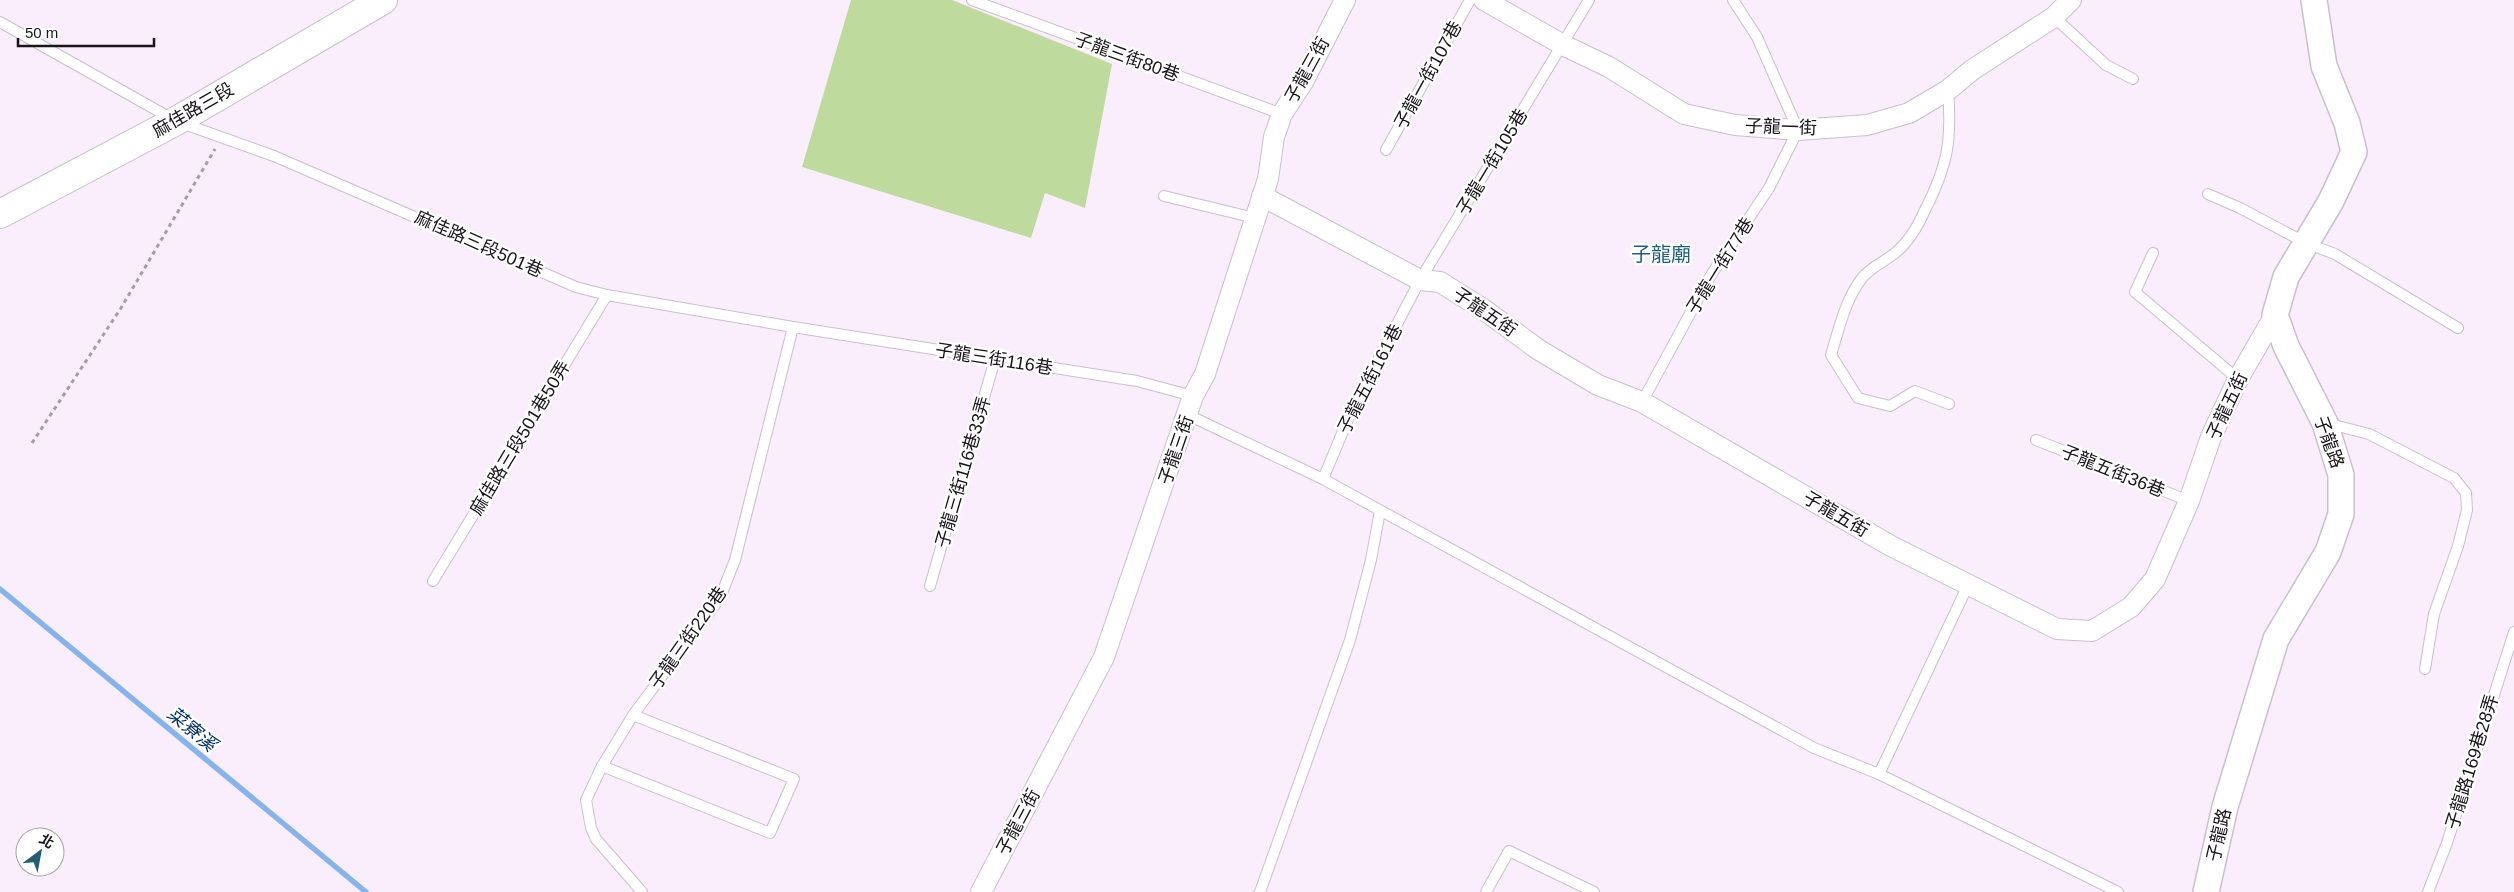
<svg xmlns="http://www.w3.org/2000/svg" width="2514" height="892" font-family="Arial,'Noto Sans TC',sans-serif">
<rect width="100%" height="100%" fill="#faeefd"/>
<!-- green -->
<path fill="#beda9d" d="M851 0H952L1112 64 1085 208 1045 193 1031 238 802 167Z"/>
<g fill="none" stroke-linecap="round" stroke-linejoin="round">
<!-- stream -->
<path stroke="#85b3ed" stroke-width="5.5" d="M0 589 366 892"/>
<!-- service casing -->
<g stroke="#cabfce" stroke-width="12">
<g id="service">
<path d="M972 0 1282 114"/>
<path d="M2054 17 2106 65 2133 79"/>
<path d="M0 22 176 121 274 156 576 287 607 295 793 327 1137 381 1193 396"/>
<path d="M1948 90C1952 140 1948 165 1925 210 1918 226 1909 242 1895 253 1883 263 1872 266 1862 278 1845 300 1839 329 1831 355L1858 398 1890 406 1915 391 1949 404"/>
<path d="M1386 150 1470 0"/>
<path d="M2208 194 2240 208 2306 243 2335 254 2458 328"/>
<path d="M1164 196 1255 218"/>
<path d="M2153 253 2135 292 2238 379"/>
<path d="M1642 402 1711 275 1769 188 1798 130 1757 37 1733 0"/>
<path d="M1188 415 1323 479 1814 748 1879 774 2118 892"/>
<path d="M2326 423 2369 434 2454 478 2466 493 2467 510 2458 546 2434 614 2425 669"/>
<path d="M2036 440 2189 501"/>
<path d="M1323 479 1351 412 1420 280 1589 0"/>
<path d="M433 581 607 295"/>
<path d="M930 586 995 359"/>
<path d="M602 766 770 833 794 779 633 715"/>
<path d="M1879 774 1968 585"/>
<path d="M642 892 596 839 591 828 586 800 602 766 633 715 720 598 735 560 793 327"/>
<path d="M1260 892 1350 640 1371 560 1380 511"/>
<path d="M1486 892 1509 851 1594 892"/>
<path d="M2428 892 2447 843 2514 632"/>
</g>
</g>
<!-- minor casing -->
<g stroke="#cabfce" stroke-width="22">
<g id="minor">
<path d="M1484 0 1563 45 1609 67 1684 114 1735 125 1798 130 1867 125 1909 113 1948 90 1972 70 2054 17 2071 0"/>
<path d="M1262 196 1420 280 1440 282 1483 309 1539 350 1598 385 1642 402 1891 546 2057 629 2092 631 2131 607 2155 579 2189 501 2211 437 2238 379 2275 315"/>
<path d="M981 892 1104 657 1193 396 1205 374 1268 179 1274 137 1282 114 1303 82 1345 0"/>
</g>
</g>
<!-- tertiary casing -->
<g stroke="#cabfce" stroke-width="28">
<path id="tertiary" d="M2206 892 2225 807 2276 639 2328 552 2341 514V475L2325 423 2286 346 2275 315 2286 277 2331 201 2354 152 2347 123 2324 66 2314 0"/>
</g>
<!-- secondary casing -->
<g stroke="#cabfce" stroke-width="30">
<path id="secondary" d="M0 214 176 121 383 0"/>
</g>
<!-- path -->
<path stroke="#a59ca8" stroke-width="3" stroke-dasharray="4 4" stroke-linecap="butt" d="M32 443 121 308 215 149"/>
<!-- service -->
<use href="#service" stroke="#fff" stroke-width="10"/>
<!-- minor -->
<use href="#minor" stroke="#fff" stroke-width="20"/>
<!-- tertiary -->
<use href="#tertiary" stroke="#fff" stroke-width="25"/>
<!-- secondary -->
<use href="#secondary" stroke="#fff" stroke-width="28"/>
</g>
<g text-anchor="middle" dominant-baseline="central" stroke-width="5" stroke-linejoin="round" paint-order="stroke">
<!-- street labels -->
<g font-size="18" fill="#181419" stroke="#fff">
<text transform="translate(1127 57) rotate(20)">子龍三街80巷</text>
<text transform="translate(1307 70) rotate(-61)">子龍三街</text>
<text transform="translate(1428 75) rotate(-61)">子龍一街107巷</text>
<text transform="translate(193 110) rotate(-30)">麻佳路三段</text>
<text transform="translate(1781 127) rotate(2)">子龍一街</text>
<text transform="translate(1492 162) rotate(-59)">子龍一街105巷</text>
<text transform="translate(479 244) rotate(24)">麻佳路三段501巷</text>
<text transform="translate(1720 266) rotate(-58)">子龍一街77巷</text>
<text transform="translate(1485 312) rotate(34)">子龍五街</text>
<text transform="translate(994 359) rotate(9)">子龍三街116巷</text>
<text transform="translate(1370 379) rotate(-63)">子龍五街161巷</text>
<text transform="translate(2227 406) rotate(-65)">子龍五街</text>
<text transform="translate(520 438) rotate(-59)">麻佳路三段501巷50弄</text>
<text transform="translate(2329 442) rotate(70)">子龍路</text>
<text transform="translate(1176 450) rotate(-71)">子龍三街</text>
<text transform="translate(2113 471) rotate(22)">子龍五街36巷</text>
<text transform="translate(963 472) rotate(-74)">子龍三街116巷33弄</text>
<text transform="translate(1836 514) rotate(30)">子龍五街</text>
<text transform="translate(688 638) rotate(-55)">子龍三街220巷</text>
<text transform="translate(2472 762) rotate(-73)">子龍路169巷28弄</text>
<text transform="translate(1018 822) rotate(-62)">子龍三街</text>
<text transform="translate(2219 835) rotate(-77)">子龍路</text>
</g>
<!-- water labels -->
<g font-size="19" font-style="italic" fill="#003062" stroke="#fff">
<text transform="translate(192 729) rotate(40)">菜寮溪</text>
</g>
<!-- quarter labels -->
<g font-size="20" fill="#1d5f7c" stroke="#fff">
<text x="1661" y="254">子龍廟</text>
</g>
</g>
<!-- north arrow -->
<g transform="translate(40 852) rotate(32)"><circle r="24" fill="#ffffff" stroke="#a3a1a3"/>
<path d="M0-4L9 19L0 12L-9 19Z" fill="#255d78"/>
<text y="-8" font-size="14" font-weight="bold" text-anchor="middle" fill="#181419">北</text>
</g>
<!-- scale -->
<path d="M18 38v8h136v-8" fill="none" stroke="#181419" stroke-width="2.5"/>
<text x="25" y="38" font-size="15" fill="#181419" stroke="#ffffff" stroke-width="4" paint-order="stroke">50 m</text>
</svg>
